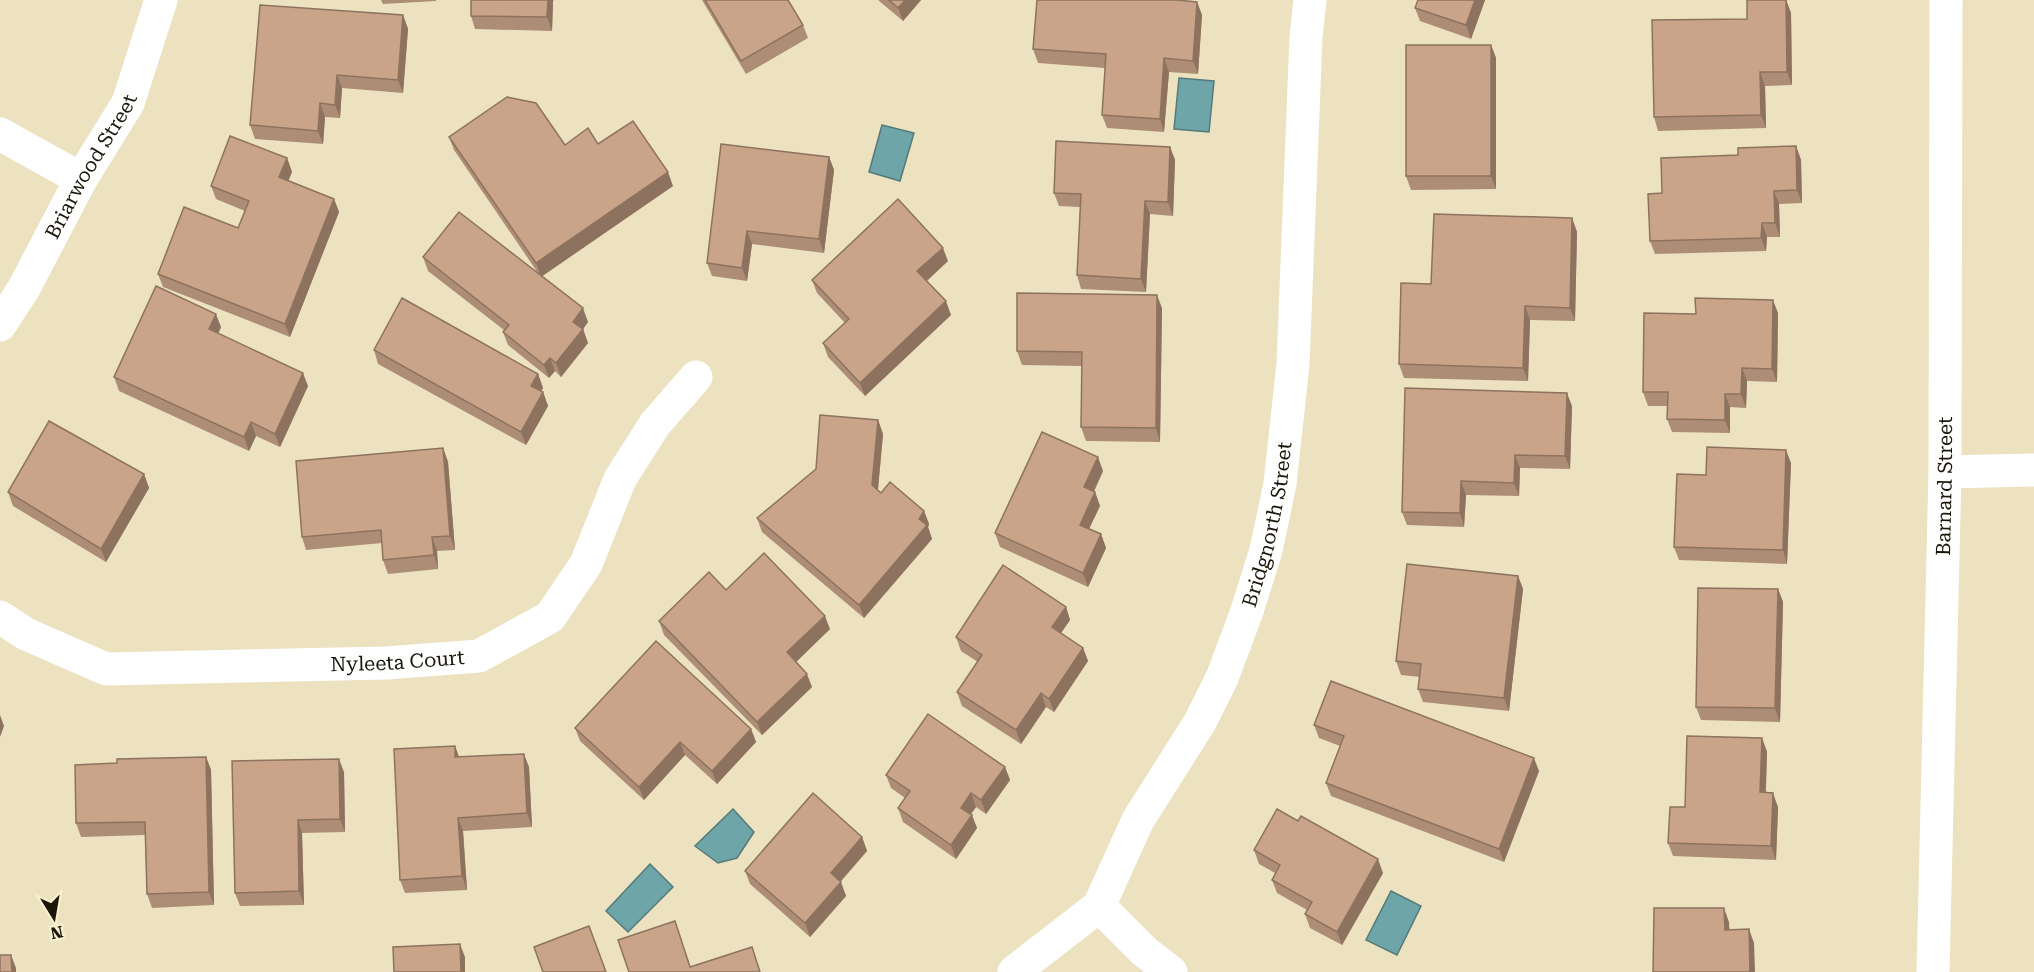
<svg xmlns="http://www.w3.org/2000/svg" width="2034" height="972" font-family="'Roboto Serif',serif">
<rect width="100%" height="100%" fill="#ece2c0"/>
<!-- water -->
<g fill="#6ea5a9" stroke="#557a79" stroke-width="1.5">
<path d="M1179 78 1214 81 1209 132 1174 129Z"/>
<path d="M882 125 914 133 900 181 869 172Z"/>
<path d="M733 809 754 832 737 858 718 863 695 846Z"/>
<path d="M650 864 673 887 628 932 606 911Z"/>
<path d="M1391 891 1421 906 1397 955 1366 940Z"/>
</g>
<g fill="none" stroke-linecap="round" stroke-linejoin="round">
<!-- minor -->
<g stroke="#fff" stroke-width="33">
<path d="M0 134 81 179"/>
<path id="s1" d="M0 325 24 288 81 179 128 103 161 0"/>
<path d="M1945 472 2034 470"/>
<path id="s2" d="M0 617 26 634 106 669 386 663 479 656 550 617 586 564 620 479 655 424 696 377"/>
<path d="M1099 906 1144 951 1171 972"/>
<path id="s3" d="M1014 972 1099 906 1138 820 1200 722 1222 678 1247 611 1266 550 1280 484 1293 364 1306 37 1310 0"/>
<path id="s4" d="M1933 972 1945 472 1946 0"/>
</g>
</g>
<!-- wall -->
<g fill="#ad8d75">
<path d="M381 0H436V1L383 4Z"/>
<path d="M702 0H788L803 25 808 38 746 74Z"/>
<path d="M878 0H921L903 21Z"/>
<path d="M1485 0 1471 39 1420 21 1415 8Z"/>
<path d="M1786 0 1791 13 1792 85 1765 86 1766 128 1658 131 1654 117 1747 19Z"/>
<path d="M553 1 552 31 475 29 471 16Z"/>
<path d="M1197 2 1202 15 1198 74 1169 72 1164 132 1107 128 1102 115 1105 68 1038 63 1033 49Z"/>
<path d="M403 15 408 29 403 93 342 88 340 118 325 117 323 144 255 139 250 125Z"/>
<path d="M1491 45 1496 58V189L1411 190 1406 176Z"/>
<path d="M449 137 565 145 598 144 673 186 542 276 588 322 583 329 588 343 561 377 555 371 549 378 508 345 503 332 504 330 428 271 423 257 538 273 454 150Z"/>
<path d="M1796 146 1801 160 1802 203 1779 204 1780 237H1767L1766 251 1655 254 1650 241 1662 193 1738 155Z"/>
<path d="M1170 147 1175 160 1173 216 1150 214 1146 292 1081 289 1077 275 1080 207 1059 206 1054 193Z"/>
<path d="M829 157 834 170 824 253 752 244 747 281 712 276 707 263Z"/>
<path d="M287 158 292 172 288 181 334 199 339 212 290 337 163 287 158 274 238 228 245 211 216 199 211 186Z"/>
<path d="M1572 218 1577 232 1575 321 1530 320 1528 381 1404 378 1399 364 1431 284Z"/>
<path d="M948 261 927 281 951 315 865 396 828 357 823 343 845 323 817 293 812 280Z"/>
<path d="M1162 308 1160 442 1086 441 1081 427 1082 366 1022 365 1017 351Z"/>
<path d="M1778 313 1777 382 1747 381 1746 408 1730 407V433L1672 432 1667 419V406H1648L1643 392 1696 314Z"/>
<path d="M221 327 218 334 308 386 280 447 256 436 249 451 119 391 114 377Z"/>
<path d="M374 350 538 374 543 388 541 391 543 392 548 406 526 445 378 364Z"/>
<path d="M1572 406 1570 469 1520 468 1519 496 1466 495 1464 527 1407 525 1402 512Z"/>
<path d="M878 420 883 434 878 490 881 493 924 511 929 524 928 527 932 539 864 618 762 532 757 518Z"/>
<path d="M443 448 448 462 455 550 437 551 438 569 388 574 383 560 382 543 306 550 302 537Z"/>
<path d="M1791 463 1787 564 1679 560 1674 547 1706 475Z"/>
<path d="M1103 471 1094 492H1095L1100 506 1089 529 1101 534 1106 548 1088 587 1000 547 995 533Z"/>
<path d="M144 474 149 488 106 562 13 506 8 492Z"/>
<path d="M1518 576 1523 589 1509 711 1423 702 1418 689 1420 677 1401 675 1396 661Z"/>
<path d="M1778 589 1783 602 1780 722 1701 720 1696 707Z"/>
<path d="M726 590 830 629 796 662 812 687 762 735 664 635 659 621Z"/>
<path d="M1066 607 1070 620 1061 633 1083 648 1088 661 1054 712 1046 707 1021 744 962 706 957 692 978 662 961 651 956 637Z"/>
<path d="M1314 725 1539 771 1504 862 1331 796 1326 783 1340 746 1319 738Z"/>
<path d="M575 728 751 729 756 742 717 784 685 755 644 800 580 741Z"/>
<path d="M1762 738 1767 752 1766 793 1778 807 1776 860 1673 856 1668 843 1685 807Z"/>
<path d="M455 746 459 757 529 767 532 827 463 831 467 890 405 893 400 880Z"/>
<path d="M206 757 211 770 214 905 152 908 147 894 145 835 81 837 76 823 117 763Z"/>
<path d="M232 761 344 772 345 832 302 833 304 905 240 906 235 893Z"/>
<path d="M1005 767 1010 780 986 814 976 807 971 814 977 828 956 859 903 822 898 808 905 798 891 788 886 775Z"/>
<path d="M862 837 867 851 840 881 846 896 810 937 750 884 745 871Z"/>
<path d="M1254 850 1383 873 1342 945 1310 928 1305 914 1307 910 1277 893 1272 880 1275 873 1259 864Z"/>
</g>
<!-- shaded-wall -->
<g fill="#8d735f">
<path d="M548 0H554L553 1 552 31 547 17Z"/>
<path d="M905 0H921L903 21 898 8Z"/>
<path d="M1475 0H1485L1471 39 1466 25Z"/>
<path d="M1786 0 1791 13 1792 85 1787 72Z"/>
<path d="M1197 2 1202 15 1198 74 1193 61Z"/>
<path d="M403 15 408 29 403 93 398 80Z"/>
<path d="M1491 45 1496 58V189L1491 176Z"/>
<path d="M1164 58 1169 72 1164 132 1160 119Z"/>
<path d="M1760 72 1765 86 1766 128 1761 115Z"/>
<path d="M337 75 342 88 340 118 335 105Z"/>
<path d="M320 103 325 117 323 144 318 131Z"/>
<path d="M1796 146 1801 160 1802 203 1797 190Z"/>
<path d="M1170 147 1175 160 1173 216 1168 202Z"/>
<path d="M829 157 834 170 824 253 819 239Z"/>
<path d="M287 158 292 172 284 191 279 177Z"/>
<path d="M668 172 673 186 541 277 536 263Z"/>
<path d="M1774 191 1779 204 1780 237 1775 223Z"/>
<path d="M334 199 339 212 290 337 285 324Z"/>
<path d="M1145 201 1150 214 1146 292 1141 279Z"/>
<path d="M1572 218 1577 232 1575 321 1570 308Z"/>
<path d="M1762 223 1767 237 1766 251 1761 238Z"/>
<path d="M747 231 752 244 747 281 742 268Z"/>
<path d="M943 248 948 261 922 285 917 271Z"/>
<path d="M1157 295 1162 308 1160 442 1156 428Z"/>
<path d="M1773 300 1778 313 1777 382 1772 369Z"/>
<path d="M946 301 951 315 865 396 860 383Z"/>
<path d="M1525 306 1530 320 1528 381 1523 368Z"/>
<path d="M583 308 588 322 578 336 573 322Z"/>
<path d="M216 314 221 327 214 343 209 329Z"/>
<path d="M583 329 588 343 561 377 556 363Z"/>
<path d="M550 358 555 371 549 378 544 365Z"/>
<path d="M1742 368 1747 381 1746 408 1741 394Z"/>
<path d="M303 373 308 386 280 447 275 434Z"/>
<path d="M538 374 543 388 536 399 531 386Z"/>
<path d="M543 392 548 406 526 445 521 432Z"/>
<path d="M1567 393 1572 406 1570 469 1565 456Z"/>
<path d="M1725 394 1730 407V433L1725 420Z"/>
<path d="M878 420 883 434 877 499 872 485Z"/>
<path d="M251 422 256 436 249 451 244 437Z"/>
<path d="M443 448 448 462 455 550 450 536Z"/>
<path d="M1786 450 1791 463 1787 564 1783 550Z"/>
<path d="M1515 455 1520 468 1519 496 1514 483Z"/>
<path d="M1098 457 1103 471 1089 501 1084 487Z"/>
<path d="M144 474 149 488 106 562 101 549Z"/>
<path d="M1461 481 1466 495 1464 527 1460 513Z"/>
<path d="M1095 492 1100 506 1084 539 1080 525Z"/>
<path d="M924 511 929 524 928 527 932 539 864 618 859 605Z"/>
<path d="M1101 534 1106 548 1088 587 1083 573Z"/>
<path d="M432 537 437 551 438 569 434 555Z"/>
<path d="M1518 576 1523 589 1509 711 1504 698Z"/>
<path d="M1778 589 1783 602 1780 722 1775 708Z"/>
<path d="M1066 607 1070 620 1056 640 1052 627Z"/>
<path d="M825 616 830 629 792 666 787 652Z"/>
<path d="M1083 648 1088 661 1054 712 1049 699Z"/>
<path d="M807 674 812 687 762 735 757 722Z"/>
<path d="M1041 693 1046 707 1021 744 1016 730Z"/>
<path d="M0 715 4 726 0 737Z"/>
<path d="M751 729 756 742 717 784 712 771Z"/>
<path d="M1762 738 1767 752 1765 806 1760 792Z"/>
<path d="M680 742 685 755 644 800 639 787Z"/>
<path d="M455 746 460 760 455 757Z"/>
<path d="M524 754 529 767 532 827 527 813Z"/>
<path d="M206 757 211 770 214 905 209 892Z"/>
<path d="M1534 758 1539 771 1504 862 1499 849Z"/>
<path d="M339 759 344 772 345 832 340 819Z"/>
<path d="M1005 767 1010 780 986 814 981 800Z"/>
<path d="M971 793 976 807 966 821 961 808Z"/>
<path d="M1773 793 1778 807 1776 860 1771 846Z"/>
<path d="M972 815 977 828 956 859 951 845Z"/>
<path d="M458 818 463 831 467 890 462 876Z"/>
<path d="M298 820 302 833 304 905 299 891Z"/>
<path d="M862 837 867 851 836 887 831 873Z"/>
<path d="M1378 859 1383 873 1342 945 1337 932Z"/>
<path d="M841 882 846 896 810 937 805 923Z"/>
<path d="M1724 908 1729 922 1730 943 1725 930Z"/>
<path d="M1749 929 1754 943 1755 972H1750Z"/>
<path d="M460 944 465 957V972H461Z"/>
<path d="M11 955 16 968V972H12Z"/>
</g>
<!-- building -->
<g fill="#c9a488" stroke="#8d735f" stroke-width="1.5">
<path d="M471 0H548L547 17 471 16Z"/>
<path d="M705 0H788L803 25 741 61Z"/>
<path d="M889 0H905L898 8Z"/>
<path d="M1037 0H1177L1197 2 1193 61 1164 58 1160 119 1102 115 1106 54 1033 49Z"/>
<path d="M1418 0H1475L1466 25 1415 8Z"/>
<path d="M1747 0H1786L1787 72H1760L1761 115 1654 117 1652 20 1747 19Z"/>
<path d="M260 5 403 15 398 80 337 75 335 105 320 103 318 131 250 125Z"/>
<rect x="1406" y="45" width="85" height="131"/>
<path d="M507 97 536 103 565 145 588 128 598 144 633 121 668 172 536 263 449 137Z"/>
<path d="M230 136 287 158 279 177 334 199 285 324 158 274 184 207 238 228 249 201 211 186Z"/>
<path d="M1056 141 1170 147 1168 202 1145 201 1141 279 1077 275 1081 194 1054 193Z"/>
<path d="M721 144 829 157 819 239 747 231 742 268 707 263Z"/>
<path d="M1796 146 1797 190 1774 191 1775 223H1762L1761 238 1650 241 1648 194 1662 193 1661 158 1738 155V148Z"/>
<path d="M898 199 943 248 917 271 946 301 860 383 823 343 849 319 812 280Z"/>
<path d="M459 212 583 308 573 322 583 329 556 363 550 358 544 365 503 332 509 325 423 257Z"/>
<path d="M1434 214 1572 218 1570 308 1525 306 1523 368 1399 364 1401 283 1431 284Z"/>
<path d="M156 286 216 314 209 329 303 373 275 434 251 422 244 437 114 377Z"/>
<path d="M1017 293 1157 295 1156 428 1081 427 1082 352 1017 351Z"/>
<path d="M402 298 538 374 531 386 543 392 521 432 374 350Z"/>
<path d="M1695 298 1773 300 1772 369 1742 368 1741 394H1725V420L1667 419 1668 392H1643L1644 313 1696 314Z"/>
<path d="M1405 388 1567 393 1565 456 1515 455 1514 483 1461 481 1460 513 1402 512Z"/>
<path d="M820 415 878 420 872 485 881 493 890 482 924 511 919 519 927 525 859 605 757 518 816 469Z"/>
<path d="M49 421 144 474 101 549 8 492Z"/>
<path d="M1042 432 1098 457 1084 487 1095 492 1080 525 1101 534 1083 573 995 533Z"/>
<path d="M1707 447 1786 450 1783 550 1674 547 1677 474 1706 475Z"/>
<path d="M443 448 450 536 432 537 434 555 383 560 381 530 302 537 296 461Z"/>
<path d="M764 553 825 616 787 652 807 674 757 722 659 621 709 572 726 590Z"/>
<path d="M1407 564 1518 576 1504 698 1418 689 1421 664 1396 661Z"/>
<path d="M1003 565 1066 607 1052 627 1083 648 1049 699 1041 693 1016 730 957 692 982 655 956 637Z"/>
<path d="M1698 588 1778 589 1775 708 1696 707Z"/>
<path d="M656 641 751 729 712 771 680 742 639 787 575 728Z"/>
<path d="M1331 681 1534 758 1499 849 1326 783 1344 736 1314 725Z"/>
<path d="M928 714 1005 767 981 800 971 793 961 808 972 815 951 845 898 808 910 791 886 775Z"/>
<path d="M1687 736 1762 738 1760 792 1773 793 1771 846 1668 843 1670 807H1685Z"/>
<path d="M455 746V757L524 754 527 813 458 818 462 876 400 880 394 749Z"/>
<path d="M206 757 209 892 147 894 145 822 76 823 75 765 117 763V759Z"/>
<path d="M339 759 340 819 298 820 299 891 235 893 232 761Z"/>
<path d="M813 793 862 837 831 873 841 882 805 923 745 871Z"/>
<path d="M1277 809 1298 821 1301 816 1378 859 1337 932 1305 914 1312 902 1272 880 1280 865 1254 850Z"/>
<path d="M1654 908H1724L1725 930 1749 929 1750 972H1653Z"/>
<path d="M675 921 690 967 752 947 760 972H629L618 940Z"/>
<path d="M589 926 606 972H543L534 947Z"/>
<path d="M460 944 461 972H394L393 947Z"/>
<path d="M0 955H11L12 972H0Z"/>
</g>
<g text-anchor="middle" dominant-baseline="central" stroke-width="4.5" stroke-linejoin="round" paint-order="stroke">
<!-- street labels -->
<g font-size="20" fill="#1a160a" stroke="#f9efcd">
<text stroke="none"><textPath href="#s1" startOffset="183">Briarwood Street</textPath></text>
<text stroke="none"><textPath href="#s4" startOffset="486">Barnard Street</textPath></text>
<text stroke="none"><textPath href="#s3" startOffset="528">Bridgnorth Street</textPath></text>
<text stroke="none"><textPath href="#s2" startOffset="410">Nyleeta Court</textPath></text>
</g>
</g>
<!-- north arrow -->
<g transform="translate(54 918) rotate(169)" stroke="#f9efcd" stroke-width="4.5" paint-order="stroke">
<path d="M0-4.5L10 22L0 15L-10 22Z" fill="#1a160a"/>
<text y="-9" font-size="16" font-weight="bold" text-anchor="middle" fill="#1a160a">N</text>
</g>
</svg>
